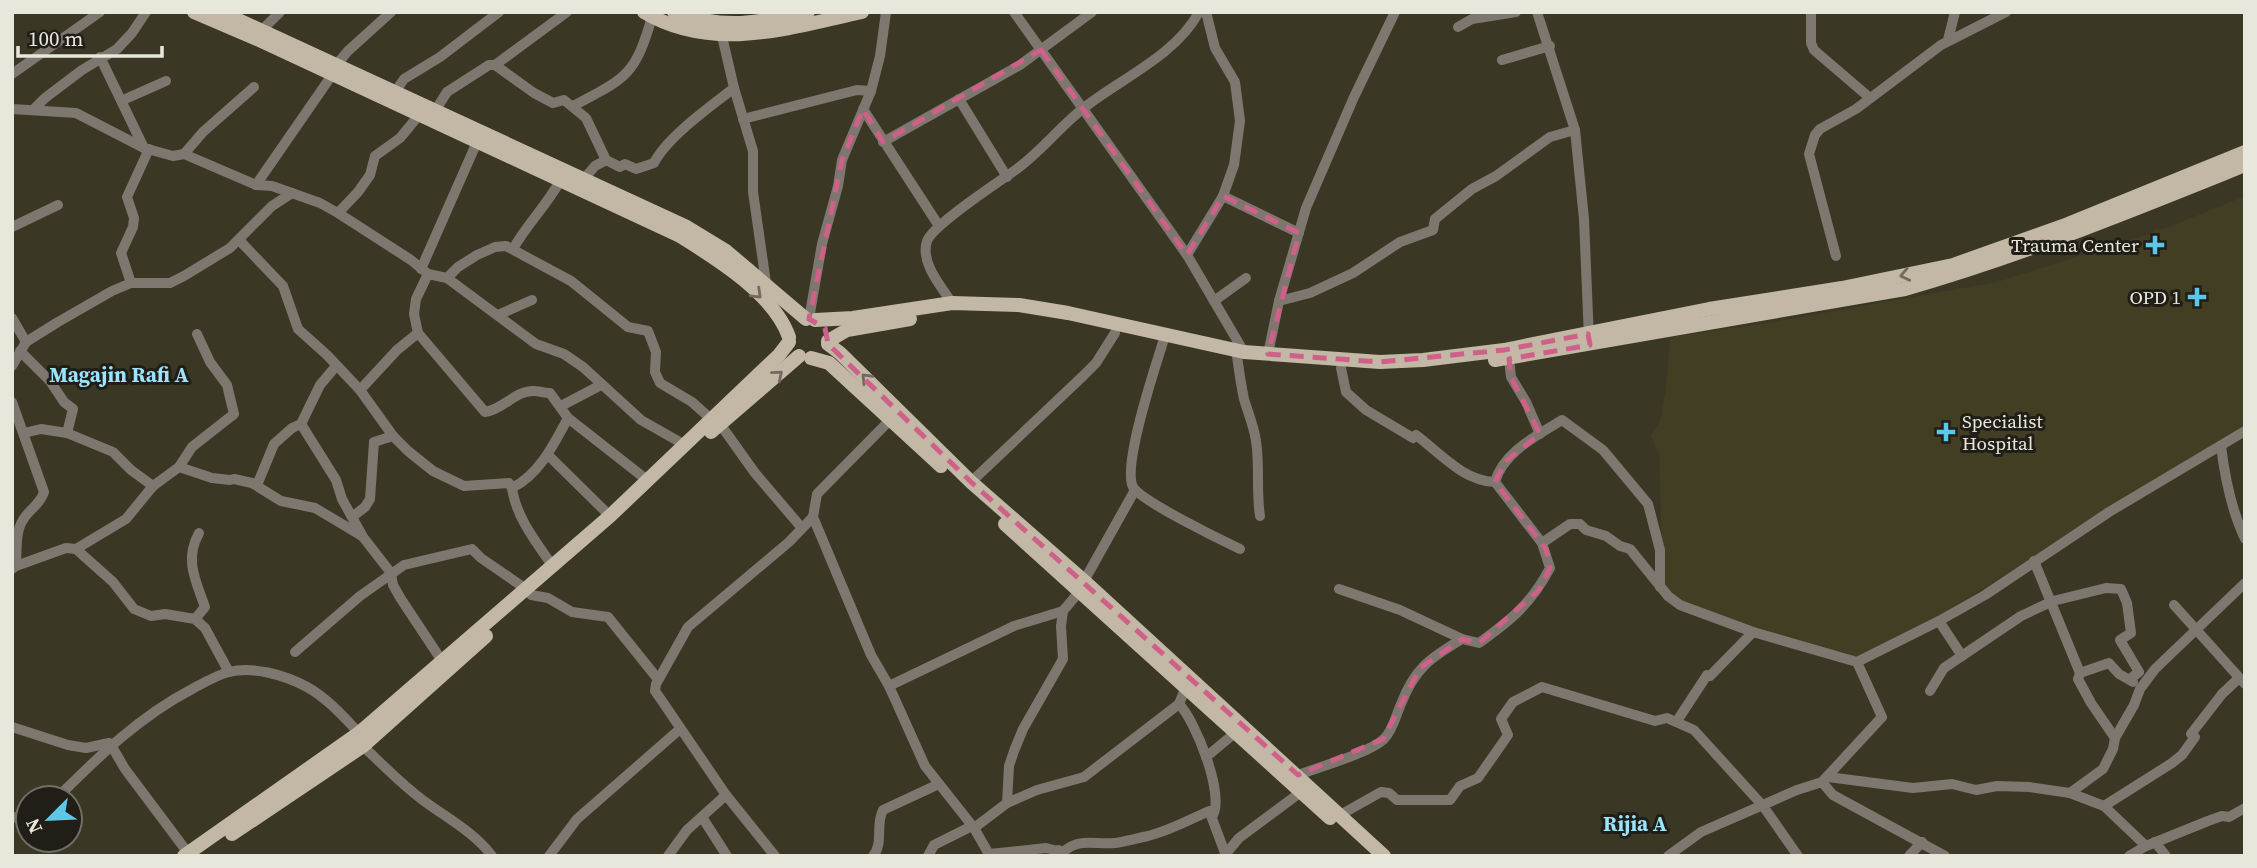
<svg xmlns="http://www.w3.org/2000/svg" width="2257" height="868" font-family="'Source Serif 4',serif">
<rect width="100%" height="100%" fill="#3a3724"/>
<!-- built -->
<path fill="#423e24" d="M2245 196V427L1865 661 1769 633 1673 599 1663 584 1659 455 1651 436 1660 421 1666 388 1670 337 1767 323 1997 282 2152 233 2157 228 2159 230 2169 227Z"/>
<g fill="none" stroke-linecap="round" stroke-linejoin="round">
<!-- minor -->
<g stroke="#7d776f" stroke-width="10">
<path d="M1014 12 1187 255 1244 352"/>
<path d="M1537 12 1575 130 1584 219 1589 339"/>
<path d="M1811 12V43L1814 50 1870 98"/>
<path d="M1458 27 1472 19 1516 12"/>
<path d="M262 30 280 12"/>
<path d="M722 36 734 88 753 151V192L766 283"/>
<path d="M1948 40 1955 12"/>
<path d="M100 57 144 148"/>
<path d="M1502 60 1550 46"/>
<path d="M337 64 348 51 391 12"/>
<path d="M495 65 534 93 553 103 564 100 586 118 606 160"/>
<path d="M12 74 100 12"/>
<path d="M395 92 404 79 440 57 499 12"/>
<path d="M959 99 1007 177"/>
<path d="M123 100 166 81"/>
<path d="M573 106C626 78 635 76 652 17"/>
<path d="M12 109 76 113 144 148 173 156 184 154 256 185 272 186 320 203 338 213 411 260 428 274 447 278 536 344 564 354 583 367 641 420 685 445"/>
<path d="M34 109 45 98 82 70 117 49 132 33 146 12"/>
<path d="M863 109 939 226"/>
<path d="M435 111 447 92 489 65H495L567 12"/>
<path d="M743 119 857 90 871 91"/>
<path d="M883 142 1020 65 1092 12"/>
<path d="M184 154 203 132 254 87"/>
<path d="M583 180 595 166 606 160 620 167 625 164 636 169 654 163C667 137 710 107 734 88"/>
<path d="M256 185 332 75"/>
<path d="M1223 196 1299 233"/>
<path d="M338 213 358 192 370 175 375 156 400 138 419 115"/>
<path d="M12 227 58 205"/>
<path d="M239 240 283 286 298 329 327 355 360 390 393 436 408 451 433 471 464 486 509 483 512 488"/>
<path d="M513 249C527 224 547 205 560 181"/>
<path d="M1187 255 1223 196 1234 165 1240 121 1235 82 1215 48 1206 12"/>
<path d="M1836 256 1809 154 1815 135 1820 129 1856 109 1941 45 2006 12"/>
<path d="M421 269 477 142"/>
<path d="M428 274 416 299 414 314 418 333 485 412C502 410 515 391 533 391 538 391 545 393 550 393L568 418 647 480"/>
<path d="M447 278 458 267 477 255 495 247 506 246 571 281 628 327 648 331 656 352 655 372 660 383 692 402 711 419"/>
<path d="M131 283 121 253 133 227 134 218 127 197 149 149"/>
<path d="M1214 301 1246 278"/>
<path d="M1279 301 1310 293 1353 273 1400 242 1433 230 1435 219 1472 189 1496 176 1550 137 1575 130"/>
<path d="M952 303C941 286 920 263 927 241 934 224 996 184 1014 171 1040 153 1060 126 1085 107 1122 78 1176 55 1199 12"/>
<path d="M498 315 532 300"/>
<path d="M12 318 26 342"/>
<path d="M809 319 822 244 838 186 842 160 871 91 880 56 886 12"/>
<path d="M1163 342C1155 368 1122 466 1133 487 1141 501 1221 540 1240 549"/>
<path d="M20 351 50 381 64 402 73 409 67 433"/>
<path d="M1268 354 1279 301 1306 208 1354 97 1395 12"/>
<path d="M1237 356C1239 371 1241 385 1244 399 1248 413 1254 426 1256 441 1260 466 1256 491 1260 516"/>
<path d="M1509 359 1511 377 1526 402 1540 434"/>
<path d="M12 366 26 342 58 322 112 291 131 283H170L184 276 230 248 272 206 292 193"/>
<path d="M1341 368 1346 392 1366 410 1413 438 1416 435C1440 453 1463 481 1495 482"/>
<path d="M360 390 397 350 418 333"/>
<path d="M12 402 44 492C40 505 29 509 23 520 15 532 17 551 16 566"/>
<path d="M561 406 601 385"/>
<path d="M890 420 817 494 813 517 871 655 889 686 925 766 974 828 990 856"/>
<path d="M301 424 336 480 342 499 363 537 391 573 393 585 401 599 442 661"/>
<path d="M720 424 755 473 801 527"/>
<path d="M24 433 41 429 67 433 113 452 131 470 153 486"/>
<path d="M2221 446C2225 479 2231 509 2245 539"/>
<path d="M548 455 610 516"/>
<path d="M179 467 212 478 230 480 234 479 252 483 281 501 315 508 362 536"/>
<path d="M971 482 1083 376 1096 363 1115 333"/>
<path d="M257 485 274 444 292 428 301 424 320 385 336 366"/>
<path d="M352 517 365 507 370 499 374 442 393 436"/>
<path d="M1542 543 1570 524H1580L1586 530 1606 536 1620 546 1630 549 1668 596 1680 605 1753 632 1857 662 1939 621 1985 595 2109 512 2245 431"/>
<path d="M76 549 113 582 134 609 151 616 165 614 195 619 205 628 229 672"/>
<path d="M2034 561 2080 673 2109 663 2119 674 2133 682"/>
<path d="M552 565C536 542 516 517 512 488 539 475 554 444 568 418"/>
<path d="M12 569 16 566 66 548 76 549 126 519 153 486 179 467 192 447 234 414 227 385 210 362 197 334"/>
<path d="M1084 581 1135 490"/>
<path d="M1339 589 1400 610 1462 639 1479 643C1511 620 1531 604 1550 568L1542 543 1495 482C1503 452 1538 435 1562 420L1603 450 1648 504 1660 550V587"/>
<path d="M531 595 548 598 572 612 608 617 657 678"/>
<path d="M2174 605 2245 684"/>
<path d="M195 619 205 607C196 581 184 560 199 533"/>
<path d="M1939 621 1962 656"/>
<path d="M295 652 360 596 404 565 472 549 481 558 526 589"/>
<path d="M2080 673 2078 679 2091 703 2115 738"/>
<path d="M889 686 1014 626 1063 611"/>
<path d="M1930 691 1944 668 2021 616 2053 601 2106 588 2121 589 2127 603 2131 633 2120 640 2139 672 2130 679"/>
<path d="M1179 704C1195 720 1226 796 1212 817L1210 813"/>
<path d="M1677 721 1707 675 1710 676 1753 632"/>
<path d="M12 727 68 745 86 748 109 743 111 745"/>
<path d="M111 745 125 769 188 853"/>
<path d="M363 746C383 765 402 785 424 801 447 818 475 833 492 856"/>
<path d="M1206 757 1235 733"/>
<path d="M1298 775C1319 767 1369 753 1384 739 1393 730 1396 715 1401 704 1415 668 1430 658 1462 639"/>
<path d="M1828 777 1913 788 1952 784 1976 790 1997 786 2029 787 2070 793 2104 806 2146 846"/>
<path d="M1822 782 1833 795 1945 856"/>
<path d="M2070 793 2103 769 2113 749 2115 738 2134 705 2140 689 2155 669 2245 583"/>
<path d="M57 798C100 755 140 716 194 688 205 682 217 675 229 672 253 666 285 675 307 687 327 698 343 716 359 733"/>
<path d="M1007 803 1037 790 1084 777 1179 704 1186 687"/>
<path d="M2104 806 2172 763 2182 755 2195 737 2191 734 2222 694 2239 678"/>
<path d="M1210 813 1225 853"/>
<path d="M1340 815 1381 792 1389 793 1397 800H1450L1460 786 1478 778 1508 735 1501 719 1513 702 1542 687 1655 721 1667 718 1694 730 1763 806 1798 856"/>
<path d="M702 817 727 856"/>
<path d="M12 818 28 814"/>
<path d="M974 828 1007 803 1009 766 1014 751 1023 729 1063 659 1061 626 1063 611 1079 592"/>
<path d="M2155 842 2166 856"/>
<path d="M1058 850 1063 852C1080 837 1095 845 1115 843 1125 842 1138 838 1148 836 1169 831 1189 820 1209 811"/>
<path d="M989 854 1046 848 1062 852"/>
<path d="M549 856 577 819 680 729"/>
<path d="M668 856 687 830 726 795"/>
<path d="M775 856 726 795 662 701 655 691 656 684 688 627 789 542 813 517"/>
<path d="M873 856C884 843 875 825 883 810L939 784"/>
<path d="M928 856 934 845 972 826"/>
<path d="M1224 856 1239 838 1301 792"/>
<path d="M1668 856 1701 832 1797 790 1822 782 1882 717 1857 662"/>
<path d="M1909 856 1922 842"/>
<path d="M2129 856 2146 846 2208 821 2222 816 2229 817 2245 808"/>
</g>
<!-- major -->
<g stroke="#c3b7a5" stroke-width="14">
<path d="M194 12 257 39 680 236C717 259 774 294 789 337"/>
<path d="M221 12 685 226 726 251 806 319"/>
<path d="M644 12C713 53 789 28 862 12"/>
<path d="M674 12C724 30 758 23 808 12"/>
<path d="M815 320 853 318 952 303 1019 305 1068 313 1244 352 1380 362 1423 360 1504 350 1709 309 1842 288 1953 265 2068 224 2245 152"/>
<path d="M828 341 847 330 910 319"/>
<path d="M828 344 840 353 971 482 1084 581 1384 856"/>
<path d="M811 358 829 363 941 466"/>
<path d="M1495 360 1905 289C2021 256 2133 210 2245 165"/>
<path d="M711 432 799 356"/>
<path d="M1005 524 1330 818"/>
<path d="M232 834 363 746 486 636"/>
<path d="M184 856 359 733 610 516 779 355 789 342"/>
</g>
</g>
<!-- one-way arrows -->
<defs><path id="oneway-chevron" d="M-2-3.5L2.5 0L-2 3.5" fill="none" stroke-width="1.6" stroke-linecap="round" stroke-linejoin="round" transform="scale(1.75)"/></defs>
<g stroke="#726a5e">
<use href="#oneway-chevron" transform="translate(1905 275) rotate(168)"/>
<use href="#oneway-chevron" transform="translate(757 294) rotate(44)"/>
<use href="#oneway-chevron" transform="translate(778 375) rotate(-40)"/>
<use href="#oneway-chevron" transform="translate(866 378) rotate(-134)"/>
</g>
<!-- marked area -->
<path fill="none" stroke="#cf6088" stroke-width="5" stroke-dasharray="14 9" stroke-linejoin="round" d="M1041 50 1187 255 1223 196 1299 233 1268 354 1380 362 1504 350 1588 334 1590 345 1509 359 1511 377 1540 434 1506 461 1495 482 1546 549 1550 568 1539 590 1479 643 1462 639 1420 668 1383 739 1298 775 971 482 828 344 825 328 809 319 842 160 863 109 883 142Z"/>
<!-- markers -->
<g fill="#5dc7e8" stroke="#201e16" stroke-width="2.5">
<path d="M2151.5 234.5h7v7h7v7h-7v7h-7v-7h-7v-7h7z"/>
<path d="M2193.5 286.5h7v7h7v7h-7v7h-7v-7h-7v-7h7z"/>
<path d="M1942.5 421.5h7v7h7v7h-7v7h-7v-7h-7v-7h7z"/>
</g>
<g text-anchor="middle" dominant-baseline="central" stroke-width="6" stroke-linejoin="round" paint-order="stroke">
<!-- poi labels -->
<g font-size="19" fill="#e8e7db" stroke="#201e16" text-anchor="end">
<text x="2139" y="245">Trauma Center</text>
<text x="2181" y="297">OPD 1</text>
<text x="1962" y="421" text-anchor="start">Specialist<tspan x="1962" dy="22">Hospital</tspan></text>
</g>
<!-- neighbourhood labels -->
<g font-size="21" font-weight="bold" fill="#9be4fd" stroke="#201e16">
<text x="119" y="374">Magajin Rafi A</text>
<text x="1635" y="823">Rijia A</text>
</g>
</g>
<!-- border -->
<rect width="2257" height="868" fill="none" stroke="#e8e7db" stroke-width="28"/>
<!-- north arrow -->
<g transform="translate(49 819) rotate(246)"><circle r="33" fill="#201e16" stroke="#706e65" stroke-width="2"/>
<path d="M0-5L12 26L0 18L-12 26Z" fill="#5dc7e8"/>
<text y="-10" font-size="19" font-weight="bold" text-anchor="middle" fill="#e8e7db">N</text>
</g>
<!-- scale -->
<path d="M18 46v10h144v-10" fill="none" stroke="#e8e7db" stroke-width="3.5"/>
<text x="28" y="46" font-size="21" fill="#e8e7db" stroke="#201e16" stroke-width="5" paint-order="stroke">100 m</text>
</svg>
